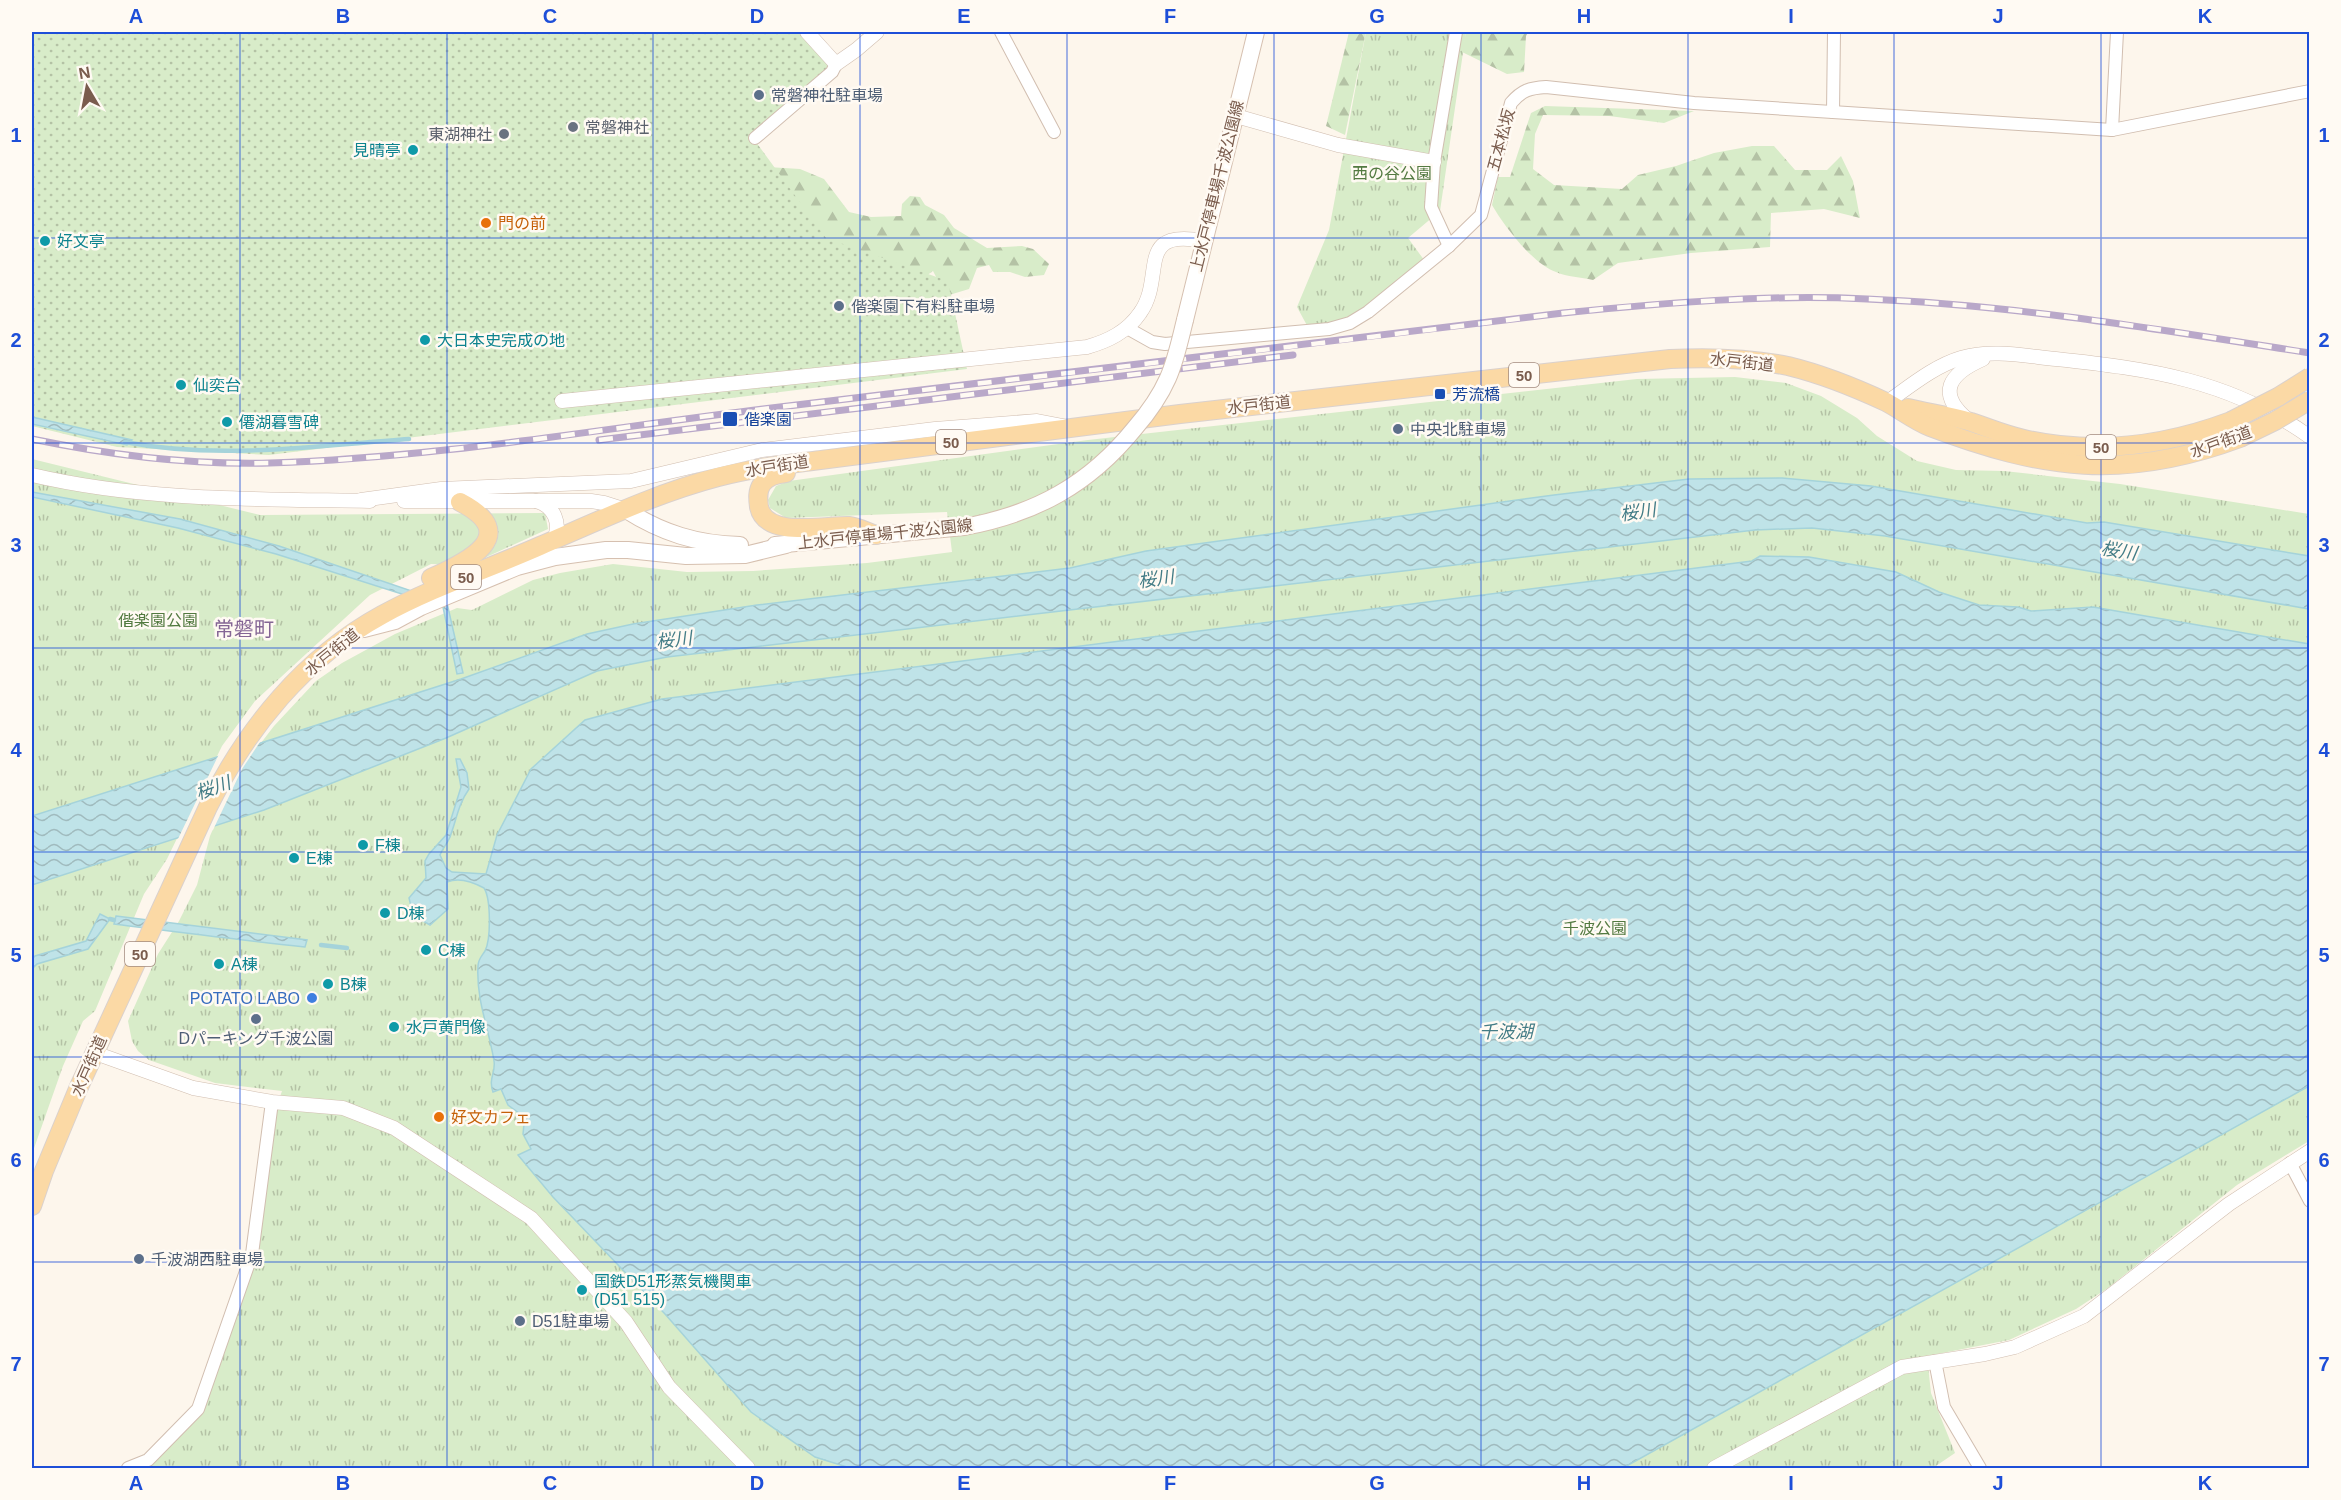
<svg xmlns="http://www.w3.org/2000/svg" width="2341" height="1500" font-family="Arial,'Noto Sans JP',sans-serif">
<defs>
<pattern id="forest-firs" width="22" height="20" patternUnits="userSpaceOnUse" patternTransform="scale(1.5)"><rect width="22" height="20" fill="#d8ecc9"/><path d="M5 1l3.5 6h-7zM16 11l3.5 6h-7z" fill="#b4c2a5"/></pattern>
<pattern id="park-tufts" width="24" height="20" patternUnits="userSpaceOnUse" patternTransform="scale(1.5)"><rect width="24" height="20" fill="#d8ecc9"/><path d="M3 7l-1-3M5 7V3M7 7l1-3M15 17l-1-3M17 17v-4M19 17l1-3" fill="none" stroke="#b4c2a5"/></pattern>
<pattern id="garden-dots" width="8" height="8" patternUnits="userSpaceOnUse" patternTransform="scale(1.5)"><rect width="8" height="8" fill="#d8ecc9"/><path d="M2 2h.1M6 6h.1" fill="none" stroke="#b4c2a5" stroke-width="1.8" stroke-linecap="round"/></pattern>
<pattern id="water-waves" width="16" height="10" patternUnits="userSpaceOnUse" patternTransform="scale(1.5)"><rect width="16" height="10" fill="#bfe3e8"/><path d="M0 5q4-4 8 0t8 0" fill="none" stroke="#a0bbbe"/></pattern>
</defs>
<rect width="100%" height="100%" fill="#fdf6ec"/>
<!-- forest -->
<g fill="url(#forest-firs)">
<path d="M1349 32H1366L1345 135 1326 126Z"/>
<path d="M1466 32H1528L1526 36 1524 72 1507 74 1462 52Z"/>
<path d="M1545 106 1694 111 1664 123 1609 116 1543 115 1535 134 1533 169 1554 185 1622 189 1638 175 1676 166 1714 153 1752 146H1774L1795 170H1827L1841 156 1853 181 1860 218 1824 209 1771 213 1770 247 1691 253 1618 263 1593 280C1581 277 1567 277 1556 272 1533 264 1504 226 1492 205L1498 177H1510L1531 113Z"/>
<path d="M768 167 800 169 824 179 849 212 871 217 901 216 902 204 910 196 920 197 925 205 944 215 954 228 987 248 1022 246 1033 249 1049 264 1044 275 1025 277 1010 272H993L989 265 977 268 969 289 946 296 933 271 926 276 599 251Z"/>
</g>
<!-- park -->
<g fill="url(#park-tufts)">
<path d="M1366 32H1466L1440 211 1408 238 1427 264 1368 312 1310 331 1297 307 1329 230Z"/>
<path d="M1735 377 1786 383 1821 396 1857 418 1877 436 1917 461 1956 470 2004 471 2120 484 2309 514V1141L2237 1185 2108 1288 2076 1309 2009 1340 1927 1356 1931 1393 1955 1453 1933 1468H128L148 1460 198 1409 252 1254 275 1111 282 1091 215 1083 149 1060 138 1051 132 1041 128 1021 158 954 179 921 197 885 210 836 225 801 254 752 274 726 316 681 342 663 395 634 457 608 472 610 533 580 560 573 613 564 687 572 753 571 867 563 952 552 947 512 786 518 770 508 768 500 776 486 789 481 1088 440 1637 379Z"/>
<path d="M32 459 260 515 545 513 548 529 469 565 431 564 370 595 255 701 222 746 167 859 144 894 95 1011 83 1021 63 1066 32 1154Z"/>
</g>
<!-- garden -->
<path fill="url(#garden-dots)" d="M32 32H804L833 65 753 138 826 238 948 281 967 369 269 455 117 447 32 426Z"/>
<!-- water -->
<g fill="url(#water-waves)" stroke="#a5d3da" stroke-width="1.5">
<path d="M32 417 132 440 127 445 32 424Z"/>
<path d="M1782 478 1871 486 2087 523 2104 522 2309 556V609L1885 536 1812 528 1755 530 667 657 597 671 446 738 264 810 32 885V816L461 679 587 634 633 624 757 605 1070 568 1146 551 1554 495 1689 479Z"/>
<path d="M32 492 180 519 279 546 447 603 463 673 457 674 443 607 276 554 178 528 32 497Z"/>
<path d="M1760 556 1809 557 1896 572 1939 592 1979 605 2018 607 2031 611 2093 607 2309 644V1086L1623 1468H850L815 1457 751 1412 665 1314 553 1197 518 1155 531 1149 523 1134 524 1124 520 1114 508 1105 501 1089 493 1092C488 1078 496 1073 494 1061 489 1029 476 1000 478 966 478 959 482 956 485 951 491 939 491 899 484 888 473 882 459 877 447 882L448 909 430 925 413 915 409 898 426 878 425 861 429 854 446 835 461 787 456 759H460L467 773 469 789C459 803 457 817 451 834 449 842 443 847 440 855L446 868 452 872 486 874 497 835 531 769 585 720 662 699 1752 561Z"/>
<path d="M100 914 110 919 88 949 37 964 32 969V959L35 956 86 941Z"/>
<path d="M116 916 307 940 305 947C241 940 178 932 114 924Z"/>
</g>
<!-- pier -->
<path fill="#fdf6ec" d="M262 739 242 769 213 830 176 843 220 752Z"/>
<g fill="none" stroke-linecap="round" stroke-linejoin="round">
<!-- stream -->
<g stroke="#a5d3da" stroke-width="4.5">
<path d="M125 442C218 460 314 446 409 439"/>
<path d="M110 919 114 920"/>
<path d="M321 945 347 948"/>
</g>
<!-- minor casing -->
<g stroke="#d1beb0" stroke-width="14">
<g id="minor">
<path d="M1001 32 1054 132"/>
<path d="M1833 112 1834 32"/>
<path d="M2112 130 2117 32"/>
<path d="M755 138 832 72 836 64"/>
<path d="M1449 246 1431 207 1434 162 1456 32"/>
<path d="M1127 328 1152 342 1165 344 1329 329 1350 323 1368 312 1449 246 1481 215 1511 103C1522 90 1530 88 1546 87L1694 103 2112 130 2310 91"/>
<path d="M2290 1163 2310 1201"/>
<path d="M1935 1361 1944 1407 1980 1468"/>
<path d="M128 1468 148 1460 198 1409 252 1254 272 1102"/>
</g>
</g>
<!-- tertiary casing -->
<g stroke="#d1beb0" stroke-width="15">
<g id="tertiary">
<path d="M807 32 836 64 856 50 877 32"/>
<path d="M1236 116 1338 145 1434 162"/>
<path d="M562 401 1087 347C1108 341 1127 332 1140 313 1166 277 1134 228 1203 241"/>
<path d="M1886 403C1909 387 1934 366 1961 358 1991 349 2025 356 2056 359 2150 369 2230 380 2310 437"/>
<path d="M1968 420C1936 393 1949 374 1983 359"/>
<path d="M32 475C142 501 257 499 370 501"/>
<path d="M361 500 441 489 631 481 762 450 935 429 1037 421 1063 426"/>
<path d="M404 501H591L604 503 626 510"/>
<path d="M536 501C555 506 561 524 554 540"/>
<path d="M95 1053 193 1088 272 1102 343 1108 394 1128 531 1218 626 1322 669 1387 748 1468"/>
<path d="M1714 1468 1902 1367 1985 1354 2015 1347 2084 1316 2229 1204 2310 1151"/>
</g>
</g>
<!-- secondary casing -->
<g stroke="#d6c0b0" stroke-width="18">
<g id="secondary">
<path d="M1185 320 1256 32"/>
<path d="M626 510C662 533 697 544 740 545"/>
<path d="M775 545 964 527"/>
<path d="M364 629 395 621 421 607 517 567 555 557 606 550H628L686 556 745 555 786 545"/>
</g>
</g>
<!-- primary casing -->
<g stroke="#dad1cd" stroke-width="20">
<g id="primary">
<path d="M1908 408C1929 413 1951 416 1971 422 1989 428 2005 435 2024 439 2094 455 2164 446 2231 421"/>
<path d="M786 473C777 474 767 476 762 484 757 491 758 499 759 507 766 539 826 525 849 526 858 527 867 532 876 535"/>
<path d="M431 578C467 562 523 535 460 502"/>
<path d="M32 1206 44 1171 78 1089 208 807C246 729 305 657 382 615 433 587 488 569 540 546 598 521 657 493 718 477 741 471 765 467 789 464L1180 414 1670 359C1709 357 1749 358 1788 366 1821 374 1856 388 1886 402 1901 410 1915 421 1930 427 2043 470 2125 481 2240 438"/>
</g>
</g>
<!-- minor -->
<use href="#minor" stroke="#fff" stroke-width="12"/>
<!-- tertiary -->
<use href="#tertiary" stroke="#fff" stroke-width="14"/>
<!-- secondary -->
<use href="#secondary" stroke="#fff" stroke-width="16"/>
<!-- primary -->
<use href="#primary" stroke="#fbd9a5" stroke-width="18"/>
<!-- rail casing -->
<g stroke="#b9a8c9" stroke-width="7">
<g id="rail">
<path d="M32 439C109 455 191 465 270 463 435 458 599 429 763 409 1030 377 1297 347 1563 313 1664 303 1766 294 1867 299 2016 305 2163 330 2310 353"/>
<path d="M599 440 1293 355"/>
</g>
</g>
<!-- rail -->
<use href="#rail" stroke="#fffaf3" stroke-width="4.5" stroke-dasharray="14" stroke-linecap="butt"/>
<!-- secondary-bridge casing -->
<g stroke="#d6c0b0" stroke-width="18" stroke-linecap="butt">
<path id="secondary-bridge" d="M964 527C1035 514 1089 485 1135 428 1148 413 1160 396 1168 378 1176 360 1180 340 1185 320"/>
</g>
<!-- primary-bridge casing -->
<g stroke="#dad1cd" stroke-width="20" stroke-linecap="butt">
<g id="primary-bridge">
<path d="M2231 421 2278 397 2310 377"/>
<path d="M2240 438 2275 421 2310 400"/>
</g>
</g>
<!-- secondary-bridge -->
<use href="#secondary-bridge" stroke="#fff" stroke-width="16"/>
<!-- primary-bridge -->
<use href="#primary-bridge" stroke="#fbd9a5" stroke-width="18"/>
</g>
<!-- grid -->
<path fill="none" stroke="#1d4ed8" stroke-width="1.5" stroke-opacity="0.55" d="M240 32V1468M447 32V1468M653 32V1468M860 32V1468M1067 32V1468M1274 32V1468M1481 32V1468M1688 32V1468M1894 32V1468M2101 32V1468M32 238H2310M32 443H2310M32 648H2310M32 852H2310M32 1057H2310M32 1262H2310"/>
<!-- markers -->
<g fill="#5c6f8a" stroke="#fffaf3" stroke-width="2">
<circle cx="759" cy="95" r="6"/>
<circle cx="839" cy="306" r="6"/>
<circle cx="1398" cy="429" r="6"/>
<circle cx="256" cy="1019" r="6"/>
<circle cx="139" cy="1259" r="6"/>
<circle cx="520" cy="1321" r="6"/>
</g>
<g fill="#6b7280" stroke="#fffaf3" stroke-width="2">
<circle cx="573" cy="127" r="6"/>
<circle cx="504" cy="134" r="6"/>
</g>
<g fill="#0f9aa8" stroke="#fffaf3" stroke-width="2">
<circle cx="413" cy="150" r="6"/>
<circle cx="45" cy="241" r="6"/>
<circle cx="425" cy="340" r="6"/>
<circle cx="181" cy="385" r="6"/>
<circle cx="227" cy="422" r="6"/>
<circle cx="363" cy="845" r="6"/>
<circle cx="294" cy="858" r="6"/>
<circle cx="385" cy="913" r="6"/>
<circle cx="426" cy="950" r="6"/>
<circle cx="219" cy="964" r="6"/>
<circle cx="328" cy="984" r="6"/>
<circle cx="394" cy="1027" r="6"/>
<circle cx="582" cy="1290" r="6"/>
</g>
<g fill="#e8710a" stroke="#fffaf3" stroke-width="2">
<circle cx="486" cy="223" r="6"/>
<circle cx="439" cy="1117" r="6"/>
</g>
<g fill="#1a4fb4" stroke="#fffaf3" stroke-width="2">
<rect x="1434" y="388" width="12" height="12" rx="3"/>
<rect x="722" y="411" width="16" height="16" rx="3"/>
</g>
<circle fill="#3f7fe0" stroke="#fffaf3" stroke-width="2" cx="312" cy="998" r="6"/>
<g text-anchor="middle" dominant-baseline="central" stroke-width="5" stroke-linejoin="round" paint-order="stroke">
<!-- shield labels -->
<g fill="#fffaf3" stroke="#a28b7f" stroke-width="1.5">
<rect x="1509" y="363" width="30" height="24" rx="4.5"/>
<rect x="936" y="430" width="30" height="24" rx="4.5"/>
<rect x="2086" y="435" width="30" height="24" rx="4.5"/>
<rect x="451" y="565" width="30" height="24" rx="4.5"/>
<rect x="125" y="942" width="30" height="24" rx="4.5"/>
</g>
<g font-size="15" font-weight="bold" fill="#7a5c4d">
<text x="1524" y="375">50</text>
<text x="951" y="442">50</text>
<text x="2101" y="447">50</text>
<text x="466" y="577">50</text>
<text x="140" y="954">50</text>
</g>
<!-- service labels -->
<g font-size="16" fill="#4e5e75" stroke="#fffaf3" text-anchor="start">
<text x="771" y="95">常磐神社駐車場</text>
<text x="851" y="306">偕楽園下有料駐車場</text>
<text x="1410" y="429">中央北駐車場</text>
<text x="256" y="1038" text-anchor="middle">Dパーキング千波公園</text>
<text x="151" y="1259">千波湖西駐車場</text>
<text x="532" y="1321">D51駐車場</text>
</g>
<!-- worship labels -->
<g font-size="16" fill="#5b616d" stroke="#fffaf3" text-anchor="start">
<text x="585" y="127">常磐神社</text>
<text x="492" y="134" text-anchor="end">東湖神社</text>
</g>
<!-- street labels -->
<g font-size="16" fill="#7a5c4d" stroke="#fffaf3">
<text transform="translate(1501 140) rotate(-75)">五本松坂</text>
<text transform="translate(1217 186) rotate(-76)">上水戸停車場千波公園線</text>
<text transform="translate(1742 362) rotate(6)">水戸街道</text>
<text transform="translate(1259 405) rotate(-6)">水戸街道</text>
<text transform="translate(2221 442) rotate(-20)">水戸街道</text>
<text transform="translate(777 466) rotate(-9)">水戸街道</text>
<text transform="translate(885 534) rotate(-6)">上水戸停車場千波公園線</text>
<text transform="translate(332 652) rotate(-39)">水戸街道</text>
<text transform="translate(89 1066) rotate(-66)">水戸街道</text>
</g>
<!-- culture labels -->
<g font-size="16" fill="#0d838f" stroke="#fffaf3" text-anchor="start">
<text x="401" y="150" text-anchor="end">見晴亭</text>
<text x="57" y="241">好文亭</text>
<text x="437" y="340">大日本史完成の地</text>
<text x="193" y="385">仙奕台</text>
<text x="239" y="422">僊湖暮雪碑</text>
<text x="375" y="845">F棟</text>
<text x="306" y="858">E棟</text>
<text x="397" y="913">D棟</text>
<text x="438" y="950">C棟</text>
<text x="231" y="964">A棟</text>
<text x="340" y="984">B棟</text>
<text x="406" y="1027">水戸黄門像</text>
<text x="594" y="1281">国鉄D51形蒸気機関車<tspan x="594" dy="18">(D51 515)</tspan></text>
</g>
<!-- park labels -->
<g font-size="16" fill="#537a41" stroke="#fffaf3">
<text x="1392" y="173">西の谷公園</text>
<text x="158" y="620">偕楽園公園</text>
<text x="1595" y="928">千波公園</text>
</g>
<!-- food labels -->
<g font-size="16" fill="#c56008" stroke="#fffaf3" text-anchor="start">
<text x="498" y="223">門の前</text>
<text x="451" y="1117">好文カフェ</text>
</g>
<!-- transit labels -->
<g font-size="16" fill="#164399" stroke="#fffaf3" text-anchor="start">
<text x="1452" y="394">芳流橋</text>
<text x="744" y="419">偕楽園</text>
</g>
<!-- shop labels -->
<g font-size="16" fill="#366cbe" stroke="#fffaf3" text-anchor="end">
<text x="300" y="998">POTATO LABO</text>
</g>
<!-- water labels -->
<g font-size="18" font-style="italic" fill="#437c86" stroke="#fffaf3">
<text transform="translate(1638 512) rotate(-8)">桜川</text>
<text transform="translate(2119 551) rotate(9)">桜川</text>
<text transform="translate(1156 579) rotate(-8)">桜川</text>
<text transform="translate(674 640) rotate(-7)">桜川</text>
<text transform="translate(213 788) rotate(-20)">桜川</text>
<text x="1506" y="1032">千波湖</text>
</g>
<!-- quarter labels -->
<g font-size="20" fill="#846695" stroke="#fffaf3">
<text x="244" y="629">常磐町</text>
</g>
</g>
<!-- border -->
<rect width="2341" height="1500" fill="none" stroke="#fffaf3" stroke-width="66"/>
<!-- north arrow -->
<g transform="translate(87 87) rotate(350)" stroke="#fffaf3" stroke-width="4.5" paint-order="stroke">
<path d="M0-4.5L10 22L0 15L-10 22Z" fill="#7a5c4d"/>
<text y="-9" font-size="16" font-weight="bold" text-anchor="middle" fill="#7a5c4d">N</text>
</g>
<rect x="33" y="33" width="2275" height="1434" fill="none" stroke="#1d4ed8" stroke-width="2"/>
<g font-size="20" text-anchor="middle" font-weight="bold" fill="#1d4ed8">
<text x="136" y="23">A</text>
<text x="343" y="23">B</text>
<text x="550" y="23">C</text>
<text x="757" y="23">D</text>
<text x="964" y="23">E</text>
<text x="1170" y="23">F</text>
<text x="1377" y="23">G</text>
<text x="1584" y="23">H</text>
<text x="1791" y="23">I</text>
<text x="1998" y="23">J</text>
<text x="2205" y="23">K</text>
<text x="16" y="142">1</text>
<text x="2324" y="142">1</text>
<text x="16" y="347">2</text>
<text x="2324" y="347">2</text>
<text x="16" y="552">3</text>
<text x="2324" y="552">3</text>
<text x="16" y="757">4</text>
<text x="2324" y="757">4</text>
<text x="16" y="962">5</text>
<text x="2324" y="962">5</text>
<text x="16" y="1167">6</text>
<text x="2324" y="1167">6</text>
<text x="16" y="1371">7</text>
<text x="2324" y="1371">7</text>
<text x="136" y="1490">A</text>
<text x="343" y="1490">B</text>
<text x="550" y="1490">C</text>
<text x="757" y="1490">D</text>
<text x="964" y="1490">E</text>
<text x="1170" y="1490">F</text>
<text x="1377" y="1490">G</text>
<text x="1584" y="1490">H</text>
<text x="1791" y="1490">I</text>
<text x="1998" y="1490">J</text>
<text x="2205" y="1490">K</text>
</g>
</svg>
